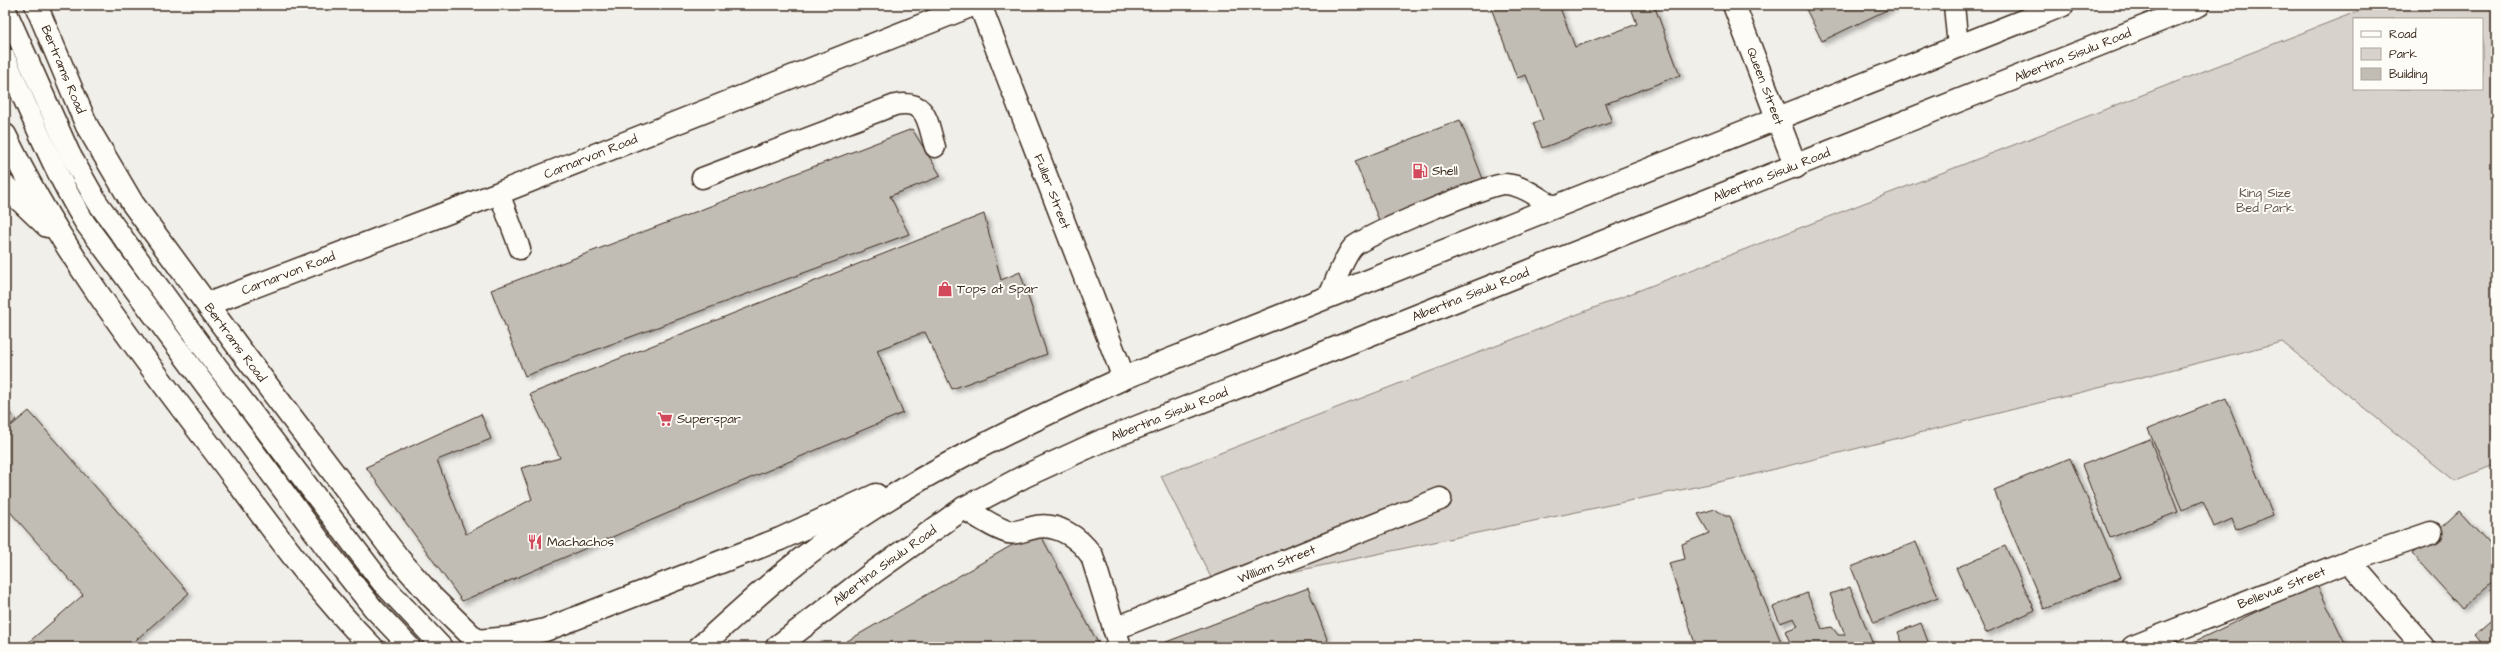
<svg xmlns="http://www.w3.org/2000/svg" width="2501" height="652" font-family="'Architects Daughter',sans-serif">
<defs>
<filter id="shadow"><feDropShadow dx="3.5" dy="3.5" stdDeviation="2" flood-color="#0004"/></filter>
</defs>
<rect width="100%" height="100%" fill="#f1efea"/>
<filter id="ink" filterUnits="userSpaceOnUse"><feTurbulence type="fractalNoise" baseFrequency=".025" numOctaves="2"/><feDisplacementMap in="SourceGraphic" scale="8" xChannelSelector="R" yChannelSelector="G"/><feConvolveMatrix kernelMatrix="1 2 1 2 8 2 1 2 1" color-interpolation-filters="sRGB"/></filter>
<g filter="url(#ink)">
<!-- green -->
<path fill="#d7d2cc" stroke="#897e75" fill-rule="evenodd" d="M2374 5H2496V464L2455 481 2282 342 1747 476 1216 588 1161 476ZM2354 19H2482V89H2354Z"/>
<!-- building -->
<g fill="#c1bcb4" stroke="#3b2a1e" filter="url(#shadow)">
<path d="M1490 5H1559L1575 47 1637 24 1630 5H1654L1680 75 1605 104 1612 122 1542 148 1533 123 1543 120 1526 75 1517 78Z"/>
<path d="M1804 5H1895V6L1822 41Z"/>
<path d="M1460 120 1485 184 1381 225 1355 161Z"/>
<path d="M912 129 941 176 890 196 909 234 525 376 491 290Z"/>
<path d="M984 214 1001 280 1020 272 1047 354 952 389 925 332 877 350 903 413 462 601 366 467 481 414 491 439 437 460 466 534 532 499 521 468 560 458 530 394Z"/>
<path d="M2226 398 2273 515 2236 530 2232 519 2214 527 2203 501 2182 510 2148 429Z"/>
<path d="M5 408 16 420 5 430Z"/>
<path d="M29 411 189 593 128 647H23L83 595 5 506V431Z"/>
<path d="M2150 439 2178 512 2110 538 2082 465Z"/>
<path d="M2070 458 2121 577 2044 609 1994 490Z"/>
<path d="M1715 509 1725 516H1730L1783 647H1696L1669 563 1685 559 1682 544 1709 533 1698 514Z"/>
<path d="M2459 511 2496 552V578L2462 609 2412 554Z"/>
<path d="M1038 530 1100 647H837Z"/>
<path d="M1916 542 1938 597 1874 623 1851 567Z"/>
<path d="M2005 546 2035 610 1986 633 1956 568Z"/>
<path d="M2316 583 2347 647H2183Z"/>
<path d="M1850 587 1874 647H1792L1785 631 1798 626 1794 618 1780 623 1773 607 1807 593 1822 629 1832 627 1838 635H1845L1830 594Z"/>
<path d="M1308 588 1330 647H1153Z"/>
<path d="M2496 617V647H2485L2475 635Z"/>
<path d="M1921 623 1930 647H1904L1898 632Z"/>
</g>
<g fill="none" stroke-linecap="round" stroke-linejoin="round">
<!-- lane casing -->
<g stroke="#3b2a1e" stroke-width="23">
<g id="lane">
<path d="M1954 5 1958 47"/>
<path d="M5 8 70 154 97 202 210 357 382 583 442 647"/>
<path d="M5 58C31 114 53 170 85 223L331 555 373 608 410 647"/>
<path d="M702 178 895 105C928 99 927 122 935 147"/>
<path d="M499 193 520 249"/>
<path d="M1329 296C1335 282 1344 257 1353 247 1363 236 1491 183 1505 184 1523 185 1539 198 1554 207"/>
</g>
</g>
<!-- street casing -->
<g stroke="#3b2a1e" stroke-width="25">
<g id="street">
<path id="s1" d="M980 5 1124 378"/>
<path id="s2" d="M1734 5 1796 167"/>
<path id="s3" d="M208 304 499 193 973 5"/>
<path d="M964 508C977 516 991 526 1005 531 1014 535 1022 530 1032 528 1055 521 1079 537 1092 556L1120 647"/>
<path d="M2349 561 2424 647"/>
<path id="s4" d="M1114 629 1440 499"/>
<path id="s5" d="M2133 647 2349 561 2431 533"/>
</g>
</g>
<!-- secondary casing -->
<g stroke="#3b2a1e" stroke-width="25">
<g id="secondary">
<path id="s6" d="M36 5 87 126 133 204 245 356 399 559 432 597 483 647"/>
<path d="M5 135C60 250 138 351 215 452 265 519 313 588 372 647"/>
<path d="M5 186 47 226"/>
</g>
</g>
<!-- primary casing -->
<g stroke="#3b2a1e" stroke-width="25">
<g id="primary">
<path d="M476 641 510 638 545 630 780 539 876 495"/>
<path d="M700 647C742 609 785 569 832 536 923 471 1023 424 1124 378L2063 5"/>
<path id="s7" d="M777 647 874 572 964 508 1025 476 1097 443 2199 5"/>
</g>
</g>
<!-- lane -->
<use href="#lane" stroke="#fdfcf7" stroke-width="20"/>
<!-- street -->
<use href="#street" stroke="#fdfcf7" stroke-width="22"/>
<!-- secondary -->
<use href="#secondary" stroke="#fdfcf7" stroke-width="22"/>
<!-- primary -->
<use href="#primary" stroke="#fdfcf7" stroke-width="22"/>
</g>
</g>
<!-- icons -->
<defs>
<g id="fuel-bare" transform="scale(1.2)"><path d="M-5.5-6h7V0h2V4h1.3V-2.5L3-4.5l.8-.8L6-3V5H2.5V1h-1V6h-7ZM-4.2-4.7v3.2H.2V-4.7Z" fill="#d1495b" stroke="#fdfcf7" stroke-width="2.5" paint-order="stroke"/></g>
<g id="shop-bare" transform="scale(1.2)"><path d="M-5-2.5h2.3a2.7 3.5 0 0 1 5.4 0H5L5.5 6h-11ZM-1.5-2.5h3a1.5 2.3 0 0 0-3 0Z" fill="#d1495b" stroke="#fdfcf7" stroke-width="2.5" paint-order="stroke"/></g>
<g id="supermarket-bare" transform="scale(1.2)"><path d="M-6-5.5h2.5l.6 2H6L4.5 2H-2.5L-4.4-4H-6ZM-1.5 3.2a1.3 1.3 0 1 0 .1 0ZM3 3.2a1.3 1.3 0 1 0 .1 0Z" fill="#d1495b" stroke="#fdfcf7" stroke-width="2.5" paint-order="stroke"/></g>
<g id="restaurant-bare" transform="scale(1.2)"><path d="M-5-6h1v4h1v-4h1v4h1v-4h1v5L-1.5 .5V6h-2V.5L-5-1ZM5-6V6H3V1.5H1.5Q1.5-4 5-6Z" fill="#d1495b" stroke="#fdfcf7" stroke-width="2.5" paint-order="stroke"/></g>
</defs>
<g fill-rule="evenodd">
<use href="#fuel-bare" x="1420" y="171"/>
<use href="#shop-bare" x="945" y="289"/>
<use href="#supermarket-bare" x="665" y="419"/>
<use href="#restaurant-bare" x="535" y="542"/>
</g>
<g text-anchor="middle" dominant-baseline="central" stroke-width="4" stroke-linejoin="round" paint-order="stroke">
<!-- street labels -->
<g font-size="13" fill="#3b2a1e" stroke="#fdfcf7">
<text stroke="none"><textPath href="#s7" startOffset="1431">Albertina Sisulu Road</textPath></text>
<text stroke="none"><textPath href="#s6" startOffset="70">Bertrams Road</textPath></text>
<text stroke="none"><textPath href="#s2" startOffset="87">Queen Street</textPath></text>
<text stroke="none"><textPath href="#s3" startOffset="410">Carnarvon Road</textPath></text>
<text stroke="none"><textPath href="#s7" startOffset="1107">Albertina Sisulu Road</textPath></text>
<text stroke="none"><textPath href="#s1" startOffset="200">Fuller Street</textPath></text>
<text stroke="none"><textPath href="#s3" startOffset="86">Carnarvon Road</textPath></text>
<text stroke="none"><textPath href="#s7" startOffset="783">Albertina Sisulu Road</textPath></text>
<text stroke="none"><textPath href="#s6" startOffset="394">Bertrams Road</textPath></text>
<text stroke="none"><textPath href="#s7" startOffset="459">Albertina Sisulu Road</textPath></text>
<text stroke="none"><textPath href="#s4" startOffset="175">William Street</textPath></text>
<text stroke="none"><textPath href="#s7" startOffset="135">Albertina Sisulu Road</textPath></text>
<text stroke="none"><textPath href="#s5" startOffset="160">Bellevue Street</textPath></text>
</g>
<!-- poi labels -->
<g font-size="13" fill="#3b2a1e" stroke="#fdfcf7" text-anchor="start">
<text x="1432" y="171">Shell</text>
<text x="957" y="289">Tops at Spar</text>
<text x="677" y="419">Superspar</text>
<text x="547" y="542">Machachos</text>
</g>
<!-- park labels -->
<g font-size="13" fill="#62544a" stroke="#fdfcf7">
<text x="2265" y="193">King Size<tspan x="2265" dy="15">Bed Park</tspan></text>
</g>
</g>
<!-- margin -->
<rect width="2501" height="652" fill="none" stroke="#fdfcf7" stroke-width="20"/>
<rect x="10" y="10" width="2481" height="632" fill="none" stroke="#3b2a1e" stroke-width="1.5" filter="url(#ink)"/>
<!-- legend -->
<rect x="2353" y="18" width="130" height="72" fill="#fdfcf7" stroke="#afa8a0"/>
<rect x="2361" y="31" width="20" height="6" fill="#fdfcf7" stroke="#afa8a0"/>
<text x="2389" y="38" font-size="12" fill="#3b2a1e">Road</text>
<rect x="2361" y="48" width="20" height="12" fill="#d7d2cc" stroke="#afa8a0"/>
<text x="2389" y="58" font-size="12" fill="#3b2a1e">Park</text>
<rect x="2361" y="68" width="20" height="12" fill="#c1bcb4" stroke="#afa8a0"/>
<text x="2389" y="78" font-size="12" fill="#3b2a1e">Building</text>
</svg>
